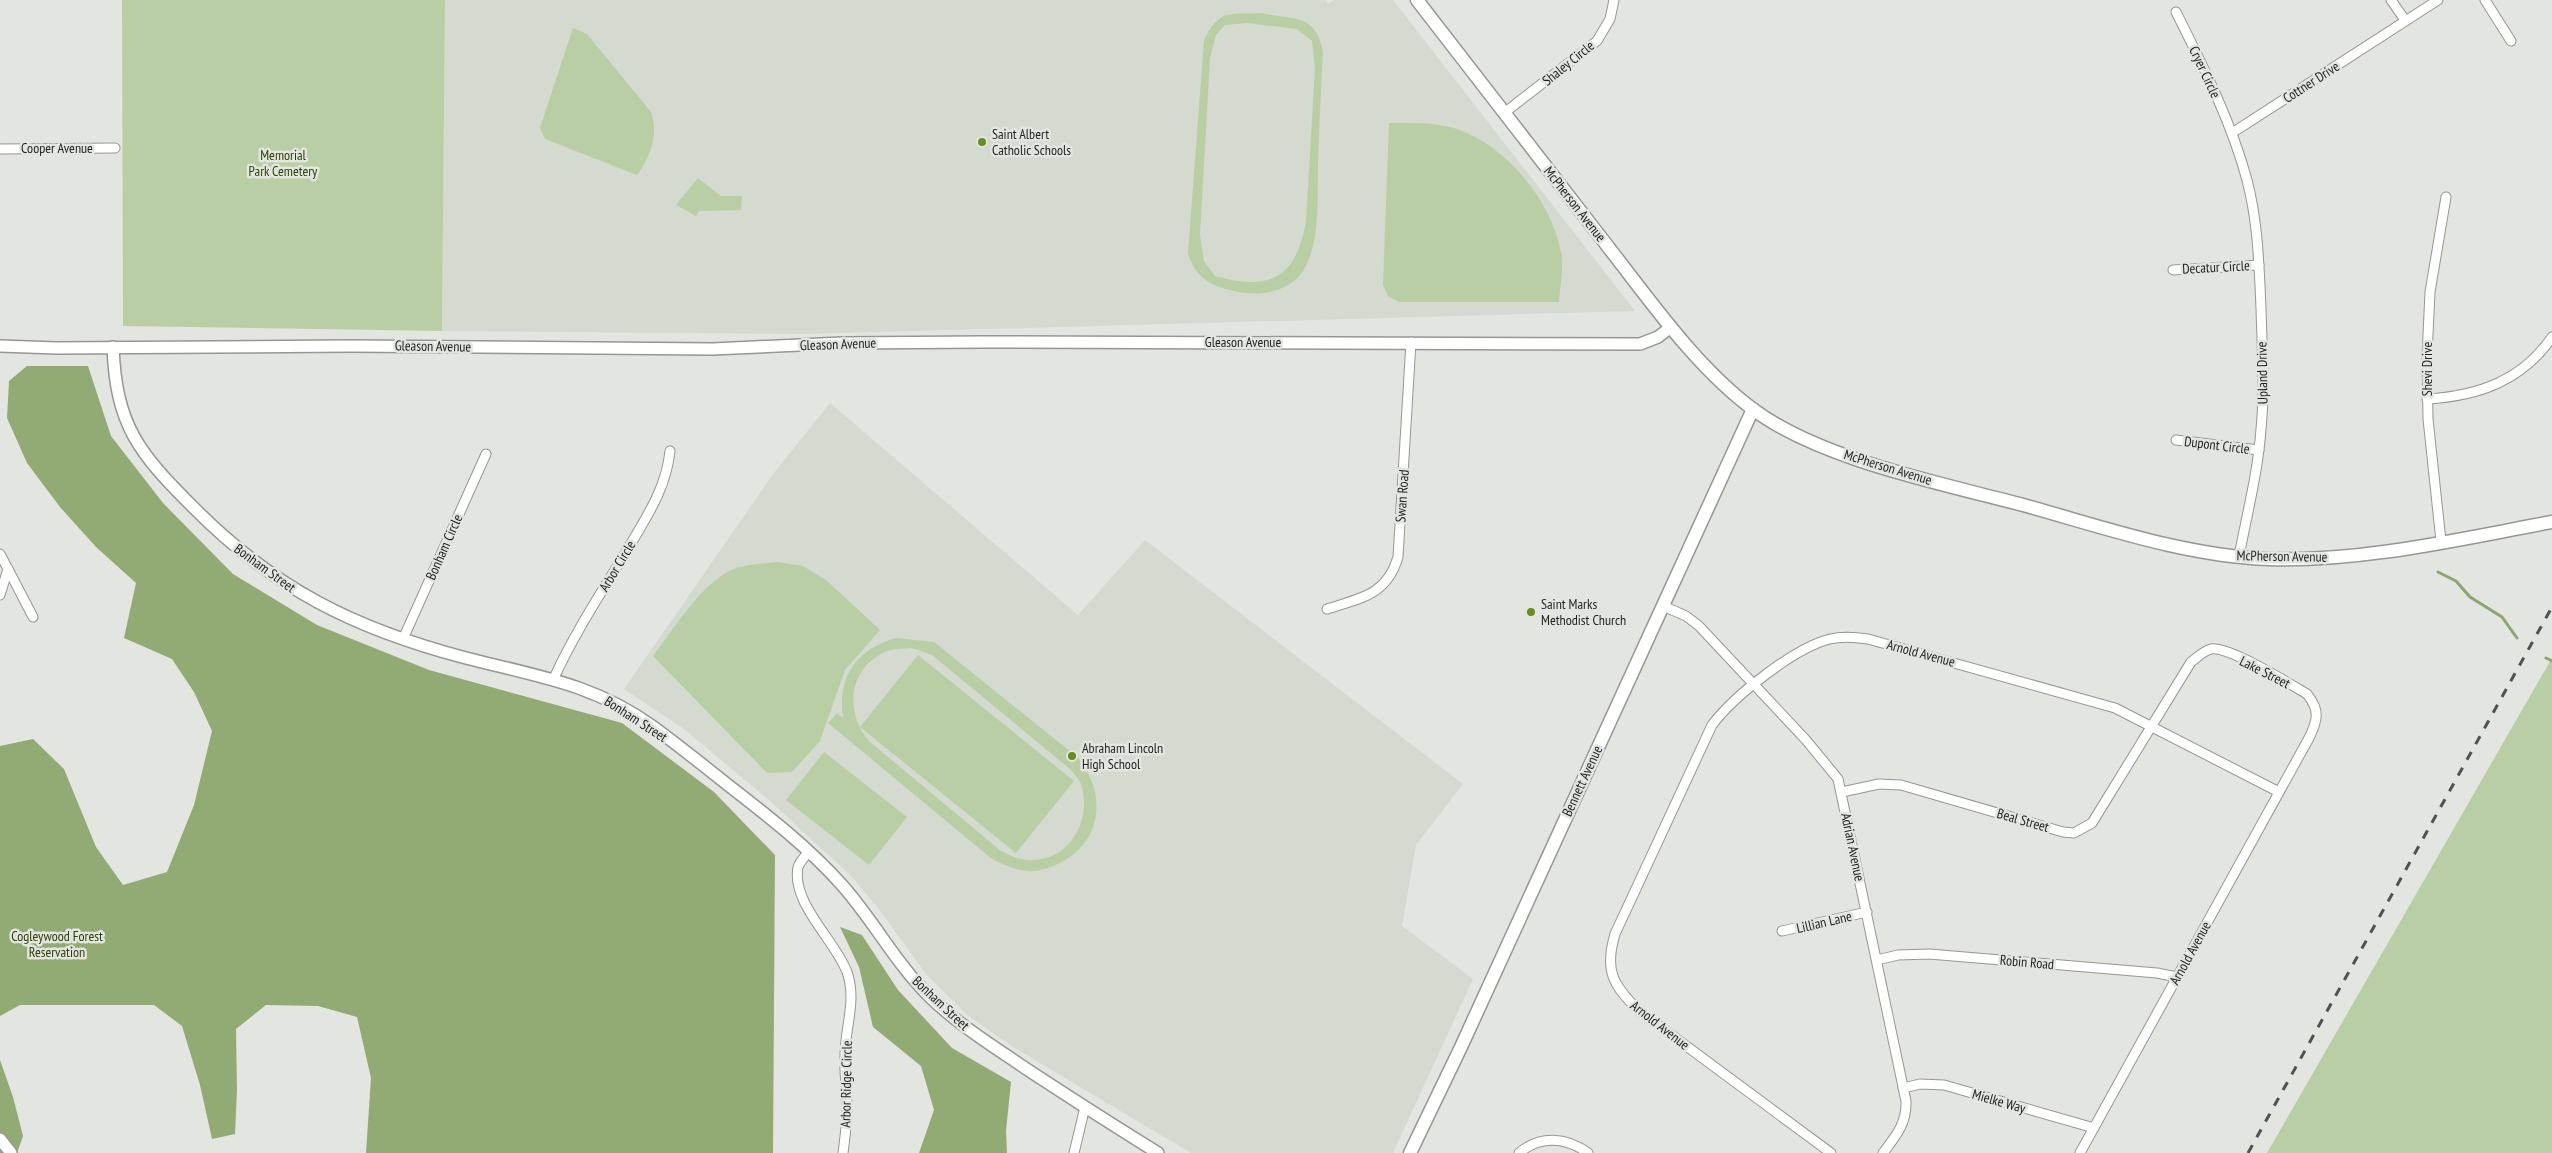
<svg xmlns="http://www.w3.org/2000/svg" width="2552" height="1153" font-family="'PT Sans Narrow',sans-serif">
<rect width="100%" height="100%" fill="#e3e5e1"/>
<!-- built -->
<g fill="#d4dacf">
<path d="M445 0H1325L1328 4 1334 0H1393L1635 311 806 334 442 331Z"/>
<path d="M830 403 1078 615 1145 540 1463 784 1416 845 1402 926 1473 979 1393 1153H1191L1013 1047 966 1014 926 974 876 905 849 874 770 801 684 729 624 689 773 474Z"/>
</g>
<!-- green -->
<g fill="#bacea5" fill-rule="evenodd">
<path d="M122 0H445L442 331 123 326Z"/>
<path d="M1261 13C1294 20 1316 13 1323 52 1321 90 1319 128 1318 166 1317 199 1321 242 1303 271 1289 293 1257 297 1234 291 1210 286 1195 277 1188 253L1204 40C1219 9 1230 14 1261 13ZM1247 23 1297 29 1312 41 1315 68 1306 221C1296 279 1270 291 1215 276L1204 261 1200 235 1210 58 1216 35 1225 25Z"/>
<path d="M573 28 587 34 651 112C659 133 650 158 637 175L545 139 540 128Z"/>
<path d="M1389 123C1409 123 1430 122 1450 127 1503 141 1551 199 1561 252 1564 267 1560 287 1559 302H1399L1388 296 1383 285Z"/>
<path d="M698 178 721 196H742L741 210 699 211 696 216 676 205Z"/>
<path d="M777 562 803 566 826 580 880 630 845 670 820 741 792 772 767 773 653 656C674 629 695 593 724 574 739 564 760 564 777 562Z"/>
<path d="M896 638 934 642 1076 756C1108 792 1103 843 1058 864 1049 868 1038 872 1028 871 1015 870 1004 865 992 859L828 723 837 713 843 718C837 676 857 649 896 638ZM912 648 932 655 1070 769C1073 773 1079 778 1081 784 1092 818 1072 858 1034 860 1022 861 1011 856 1001 851L870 742C844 713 848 669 885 652 893 648 904 649 912 648Z"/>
<path d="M918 655 1074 781 1016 853 860 727Z"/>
<path d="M2552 658V1153H2267Z"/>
<path d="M824 752 907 817 869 865 786 800Z"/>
</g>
<!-- forest -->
<g fill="#92ab75">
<path d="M27 366H88L111 436 163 503 233 574 317 625 429 670 622 723 714 792 775 855 773 1153H366L371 1078 357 1017 318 1006 266 1005 236 1029 237 1090 235 1134 212 1139 200 1085 182 1026 154 1005H20L0 1016V746L33 739 64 769 96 847 123 885 167 872 194 805 212 731 194 692 172 659 124 638 136 583 96 547 60 507 27 463 7 418 9 381Z"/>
<path d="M840 927 862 935 898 990 952 1048 1011 1082 1006 1131 1007 1153H919L934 1110 921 1066 873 1027 859 967Z"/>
<path d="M0 1060 13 1097 23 1136 17 1153H0Z"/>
</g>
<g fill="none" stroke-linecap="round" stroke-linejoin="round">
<!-- stream -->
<g stroke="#8da670" stroke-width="3">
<path d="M2438 572 2456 581 2470 597 2502 617 2517 638"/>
<path d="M2546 658 2552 661"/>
</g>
<!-- minor casing -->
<g stroke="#959793" stroke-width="11">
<g id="minor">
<path d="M2391 0 2405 20"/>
<path d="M2485 0 2511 41"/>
<path d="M2176 12C2203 66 2231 121 2247 180 2258 222 2259 264 2261 308 2262 348 2265 389 2261 429 2258 472 2247 514 2239 556"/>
<path d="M1504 113 1597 41 1610 19 1614 0"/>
<path d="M2232 133 2438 0"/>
<path d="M0 149 115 148"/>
<path d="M2173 270 2259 265"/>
<path d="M2427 399C2478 396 2522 381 2552 337"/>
<path d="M2176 440 2259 450"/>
<path d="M2441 541 2428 419 2427 356 2430 292 2446 197"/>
<path d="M0 554 8 569 0 595"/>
<path d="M8 569 33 617"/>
<path d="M1663 606 1686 616 1699 626 1806 740 1838 779 1906 1101C1907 1123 1896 1136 1883 1153"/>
<path d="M1327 609C1361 598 1387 595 1398 557L1411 342"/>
<path d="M403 639 486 454"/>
<path d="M554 678C574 634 601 593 626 552 645 519 666 490 670 451"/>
<path d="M1842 792 1879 784 1901 785 2063 832 2074 833 2092 823 2191 662C2198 657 2203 651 2211 649 2229 646 2290 684 2307 694 2320 710 2318 720 2309 738L2080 1153"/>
<path d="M809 852C805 856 800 862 798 867 791 903 835 940 847 972 857 1000 845 1027 845 1055 844 1072 847 1090 847 1108 847 1123 845 1138 843 1153"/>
<path d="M1782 931 1867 912"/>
<path d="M1877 960 1898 955 1929 954 2157 973 2177 977"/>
<path d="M1903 1088 1920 1084 1944 1085 2094 1128"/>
<path d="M1074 1153 1085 1107"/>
<path d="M1519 1153C1540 1135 1566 1137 1588 1153"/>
<path d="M1831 1153 1639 1011C1613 985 1604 971 1615 934L1712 725C1734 696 1794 648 1830 639 1842 636 1855 637 1868 639L2115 708 2279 792"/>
</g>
</g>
<!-- tertiary casing -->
<g stroke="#959793" stroke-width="14">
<g id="tertiary">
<path d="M0 346 56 348 351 346 713 349 842 343 984 342 1640 344 1658 337 1671 327"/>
<path d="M113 347C116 426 139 453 193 507 274 589 355 629 466 658 535 676 592 683 652 726 678 745 703 765 728 785 768 816 808 847 842 885 874 921 896 964 931 998 959 1025 993 1046 1025 1068 1069 1097 1113 1125 1158 1153"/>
<path d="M0 1139 11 1153"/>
</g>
</g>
<!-- secondary casing -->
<g stroke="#959793" stroke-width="15">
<g id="secondary">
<path d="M1417 0C1481 83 1545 165 1609 248 1652 303 1697 368 1754 410 1822 460 1941 483 2023 505 2103 527 2185 556 2269 559 2363 562 2459 539 2552 522"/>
<path d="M1410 1153 1461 1047 1753 409"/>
</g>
</g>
<!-- minor -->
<use href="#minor" stroke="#fff" stroke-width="9"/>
<!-- tertiary -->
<use href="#tertiary" stroke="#fff" stroke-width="11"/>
<!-- secondary -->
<use href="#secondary" stroke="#fff" stroke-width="12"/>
<!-- rail -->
<path stroke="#51524f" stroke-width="3" stroke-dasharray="9 9" stroke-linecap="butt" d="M2248 1153 2552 607"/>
</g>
<!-- markers -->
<g fill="#658e1e" stroke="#e3e5e1" stroke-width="2">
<circle cx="982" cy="142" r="5"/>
<circle cx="1531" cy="612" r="5"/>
<circle cx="1072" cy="756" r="5"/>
</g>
<g text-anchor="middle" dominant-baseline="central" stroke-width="5" stroke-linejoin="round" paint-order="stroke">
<!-- street labels -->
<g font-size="14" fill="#1f201e" stroke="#e3e5e1">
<text transform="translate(1568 63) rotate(-39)">Shaley Circle</text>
<text transform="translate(2205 72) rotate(65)">Cryer Circle</text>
<text transform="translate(2311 82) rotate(-33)">Cottner Drive</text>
<text x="57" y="148">Cooper Avenue</text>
<text transform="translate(1575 204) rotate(52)">McPherson Avenue</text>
<text transform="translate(2216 267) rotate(-3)">Decatur Circle</text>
<text x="1243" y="342">Gleason Avenue</text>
<text transform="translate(838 344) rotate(-2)">Gleason Avenue</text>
<text transform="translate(433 346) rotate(1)">Gleason Avenue</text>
<text transform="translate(2427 369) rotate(-90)">Shevi Drive</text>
<text transform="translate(2262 373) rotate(-91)">Upland Drive</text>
<text transform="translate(2217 445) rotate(7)">Dupont Circle</text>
<text transform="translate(1888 467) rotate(17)">McPherson Avenue</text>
<text transform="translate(1402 496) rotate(-86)">Swan Road</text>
<text transform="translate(444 547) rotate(-66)">Bonham Circle</text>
<text transform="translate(2282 556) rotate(1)">McPherson Avenue</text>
<text transform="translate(617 566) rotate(-59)">Arbor Circle</text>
<text transform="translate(265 568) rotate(36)">Bonham Street</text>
<text transform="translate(1921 653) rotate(15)">Arnold Avenue</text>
<text transform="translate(2265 672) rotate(27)">Lake Street</text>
<text transform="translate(636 719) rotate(33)">Bonham Street</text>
<text transform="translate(1582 781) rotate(-65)">Bennett Avenue</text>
<text transform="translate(2023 820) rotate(16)">Beal Street</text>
<text transform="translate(1853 847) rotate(78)">Adrian Avenue</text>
<text transform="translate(1824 922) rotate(-13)">Lillian Lane</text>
<text transform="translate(2190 953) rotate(-61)">Arnold Avenue</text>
<text transform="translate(2027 962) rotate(5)">Robin Road</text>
<text transform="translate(941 1003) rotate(43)">Bonham Street</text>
<text transform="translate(1660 1025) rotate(38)">Arnold Avenue</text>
<text transform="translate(846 1084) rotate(-89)">Arbor Ridge Circle</text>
<text transform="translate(1999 1101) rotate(16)">Mielke Way</text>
</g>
<!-- poi labels -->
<g font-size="14" fill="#1f201e" stroke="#e3e5e1" text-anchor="start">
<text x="992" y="134">Saint Albert<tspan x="992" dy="16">Catholic Schools</tspan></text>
<text x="1541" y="604">Saint Marks<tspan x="1541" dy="16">Methodist Church</tspan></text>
<text x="1082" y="748">Abraham Lincoln<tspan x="1082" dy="16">High School</tspan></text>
</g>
<!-- park labels -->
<g font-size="14" fill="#2c4203" stroke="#e3e5e1">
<text x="283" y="155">Memorial<tspan x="283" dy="16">Park Cemetery</tspan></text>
<text x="57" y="936">Cogleywood Forest<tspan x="57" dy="16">Reservation</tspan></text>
</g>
</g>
</svg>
